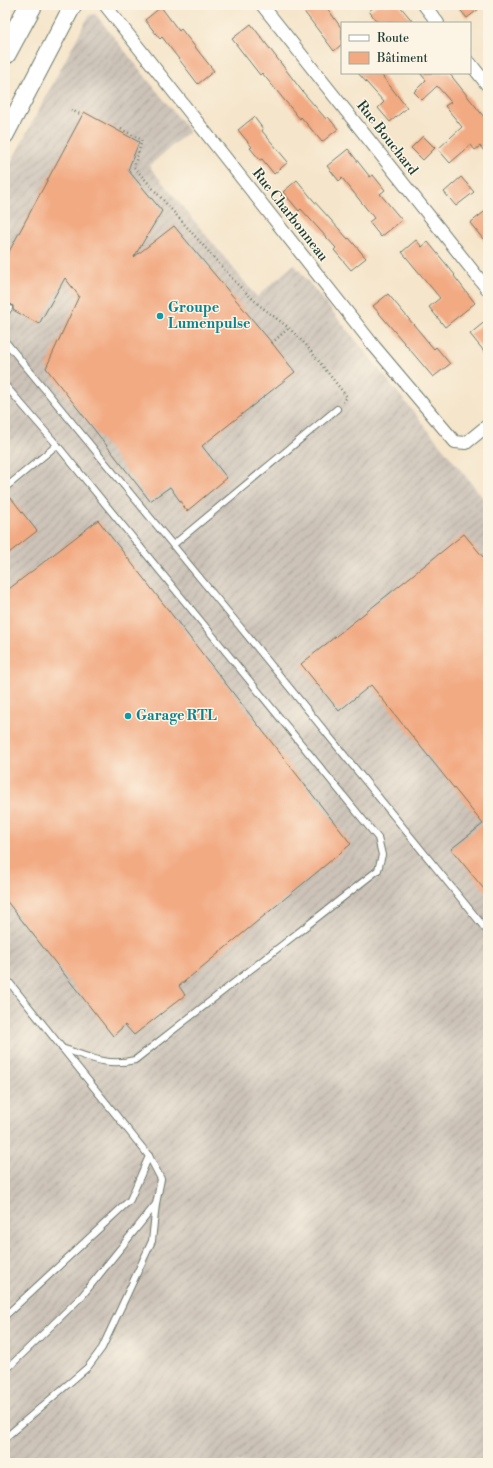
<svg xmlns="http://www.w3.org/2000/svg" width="493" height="1468" font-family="'Libre Bodoni',serif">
<defs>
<pattern id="industrial-furrows" width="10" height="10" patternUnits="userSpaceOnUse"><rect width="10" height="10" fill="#ccc2b8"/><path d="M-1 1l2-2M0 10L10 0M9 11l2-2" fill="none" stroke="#a59f96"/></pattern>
</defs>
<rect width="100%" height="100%" fill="#fcf5e5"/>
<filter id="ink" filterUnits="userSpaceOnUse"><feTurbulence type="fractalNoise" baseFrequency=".025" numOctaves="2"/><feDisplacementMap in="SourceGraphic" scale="8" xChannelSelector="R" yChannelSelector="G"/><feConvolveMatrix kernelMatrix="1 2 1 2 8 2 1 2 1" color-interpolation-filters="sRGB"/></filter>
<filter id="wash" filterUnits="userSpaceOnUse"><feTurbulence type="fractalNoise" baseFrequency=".012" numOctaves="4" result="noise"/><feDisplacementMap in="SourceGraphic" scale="16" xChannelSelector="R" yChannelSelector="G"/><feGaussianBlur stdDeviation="0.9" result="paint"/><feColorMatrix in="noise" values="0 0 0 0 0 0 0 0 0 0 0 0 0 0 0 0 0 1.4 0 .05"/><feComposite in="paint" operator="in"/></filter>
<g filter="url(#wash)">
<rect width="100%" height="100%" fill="#f5e5ca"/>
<!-- industrial -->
<path fill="url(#industrial-furrows)" d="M94 14 96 15 189 131 149 166 257 297 294 264 488 504V1463H5V174L88 17 90 15Z"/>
<g id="blocks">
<!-- building -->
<g fill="#f2aa83">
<path d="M299 5H325L342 29V44L334 51Z"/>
<path d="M377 5H399L414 23H378L369 11Z"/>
<path d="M456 5H484L467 18Z"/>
<path d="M161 7 179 31 181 29 214 71 198 84 162 37 160 39 145 20Z"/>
<path d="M251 24 302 91 326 119 328 117 338 129 322 142 301 117 300 119 262 73 260 75 232 39Z"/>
<path d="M358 73H380L407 108 390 122 378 108 384 102Z"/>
<path d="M420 73H449L457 83 488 122V156L480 146 475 150 471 145 450 163 438 149 462 127 445 106 451 102 437 86 422 100 414 92 426 80Z"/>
<path d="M84 112 139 142 128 170 162 211 134 257 174 226 272 343 295 372 202 446 227 478 187 511 170 487 150 501 46 368 79 296 65 278 39 324 13 310V306L11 304H7L5 306V259Z"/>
<path d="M254 117 263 129 262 131 288 162 274 174 262 159 260 160 250 148 252 147 238 130Z"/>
<path d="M423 136 435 148 423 160 411 148Z"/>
<path d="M348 149 370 177 373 175 385 190 380 194 402 220 381 237 369 222 374 218 342 178 339 181 327 166Z"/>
<path d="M461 177 474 192 456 206 444 192Z"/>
<path d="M297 180 313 200 348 239 349 238 366 258 351 270 334 250 336 248 301 209 299 211 283 192Z"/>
<path d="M488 209V245L470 223Z"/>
<path d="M416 240 422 247 428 242 455 275 454 276 475 303 445 327 429 307 440 298 402 252Z"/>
<path d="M388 294 434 349 436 347 450 364 433 377 373 306Z"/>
<path d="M488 319V356L470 334Z"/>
<path d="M11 498 37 531 5 556V502Z"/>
<path d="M98 520 351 844 179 986 185 995 134 1035 125 1025 113 1036 5 899V592Z"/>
<path d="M464 534 488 563V894L451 849 483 824 371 685 339 711 301 664Z"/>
</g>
</g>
</g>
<g filter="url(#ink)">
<use href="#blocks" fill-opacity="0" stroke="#6a7868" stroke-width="1"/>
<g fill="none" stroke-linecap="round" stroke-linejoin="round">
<!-- lane casing -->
<g stroke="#6a7868" stroke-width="8">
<g id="lane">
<path d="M5 314 9 308"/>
<path d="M5 341 237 623 488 932"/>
<path d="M5 385 57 445 378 838 382 855 378 870 135 1060C106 1067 89 1057 62 1048"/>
<path d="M5 488 57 445"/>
<path d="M173 545 337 409"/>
<path d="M5 977 149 1156 161 1179 156 1204 82 1296 5 1371"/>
<path d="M5 1316 130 1200 149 1156"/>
<path d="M5 1438 88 1367 102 1348 152 1241 156 1204"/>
</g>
</g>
<!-- street casing -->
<g stroke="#6a7868" stroke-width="14">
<g id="street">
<path d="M105 5 374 346 455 442 466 443 488 425"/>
<path d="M262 5 488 290"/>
<path d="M424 5 438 23"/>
<path d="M470 63 488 86"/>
</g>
</g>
<!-- secondary casing -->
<g stroke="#6a7868" stroke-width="19">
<path id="secondary" d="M5 135 73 5"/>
</g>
<!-- highway casing -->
<g stroke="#6a7868" stroke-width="24">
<path id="highway" d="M5 53 31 5"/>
</g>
<!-- path -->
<g stroke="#6a7868" stroke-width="2.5" stroke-dasharray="1 3" stroke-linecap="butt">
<path d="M71 110 82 115"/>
<path d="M121 129 142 140 134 167 237 284 259 305 289 328 306 345 347 397 343 402"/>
<path d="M272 343 289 328"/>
</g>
<!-- lane -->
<use href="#lane" stroke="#fff" stroke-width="6"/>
<!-- street -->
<use href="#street" stroke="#fff" stroke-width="12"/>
<!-- secondary -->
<use href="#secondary" stroke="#fff" stroke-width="17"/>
<!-- highway -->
<use href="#highway" stroke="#fff" stroke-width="22"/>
</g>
</g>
<!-- markers -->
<g fill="#0f9aa8" stroke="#fcf5e5" stroke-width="1.5">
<circle cx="160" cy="316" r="4"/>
<circle cx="128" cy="716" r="4"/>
</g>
<g text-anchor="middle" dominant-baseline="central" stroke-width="3" stroke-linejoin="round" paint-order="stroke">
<!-- street labels -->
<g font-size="14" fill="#1f3d34" stroke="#fcf5e5">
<text transform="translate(387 138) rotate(52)">Rue Bouchard</text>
<text transform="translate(290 215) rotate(52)">Rue Charbonneau</text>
</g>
<!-- culture labels -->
<g font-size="14" font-weight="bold" fill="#0d838f" stroke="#fcf5e5" text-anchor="start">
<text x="168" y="308">Groupe<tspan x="168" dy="16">Lumenpulse</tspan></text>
<text x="136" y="716">Garage RTL</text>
</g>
</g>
<!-- margin -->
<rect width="493" height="1468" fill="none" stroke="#fcf5e5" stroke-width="20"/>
<!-- legend -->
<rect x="341" y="22" width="130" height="52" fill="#fcf5e5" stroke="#a4ab9e"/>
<rect x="349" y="35" width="20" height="6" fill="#ffffff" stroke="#a4ab9e"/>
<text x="377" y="42" font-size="12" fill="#1f3d34">Route</text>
<rect x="349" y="52" width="20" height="12" fill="#f2aa83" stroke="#a4ab9e"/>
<text x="377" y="62" font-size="12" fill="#1f3d34">Bâtiment</text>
</svg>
